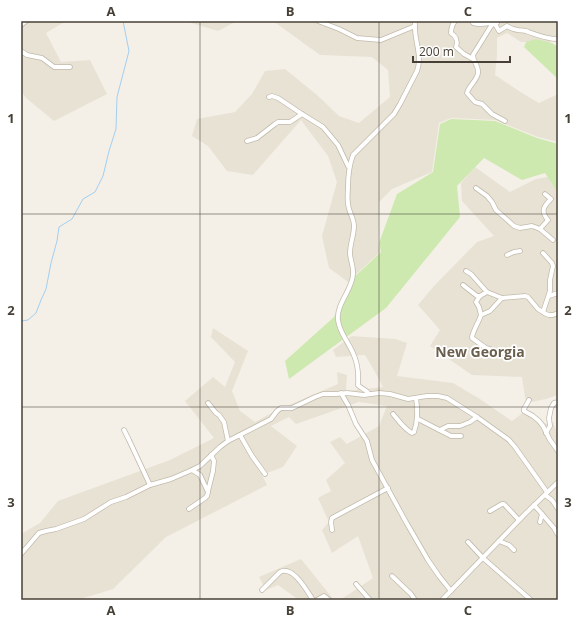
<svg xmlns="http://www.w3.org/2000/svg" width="579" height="621" font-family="'Open Sans',sans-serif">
<rect width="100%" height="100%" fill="#f4f0e7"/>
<!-- residential -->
<g fill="#e8e2d5">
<path d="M21 21H66L46 33 61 62 90 60 107 94 54 121 25 97 21 90Z"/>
<path d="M185 21H237L218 31Z"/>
<path d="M273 21H558V42H521L507 33 497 38V55L495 75 522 93 539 103 558 94V142L538 137 495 120 451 118 439 123 432 172 392 189 379 202 378 242 380 252 348 282 329 268 322 236 337 182 328 156 301 120 253 175 227 171 208 146 192 136 197 119 235 112 252 94 265 71 285 69 317 95 339 116 359 123 390 97 388 70 372 57 320 55Z"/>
<path d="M475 167 510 192 536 179 548 177 558 193V395L546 399 526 403 522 377 472 375 430 346 440 330 418 305 434 286 477 242 494 236 462 201 461 183Z"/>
<path d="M213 328 248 351 232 391 240 411 255 422 275 411 338 384 337 372 347 375 346 391 383 387 374 370 365 355 336 357 333 350 352 336 395 339 407 343 397 376 453 383 480 399 512 421 524 412 546 424 553 422 558 435V600H340L373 578 358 536 332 553 322 530 329 522 318 498 331 491 326 480 345 463 330 442 340 437 347 444 379 426 387 406 359 402 296 424 289 417 271 426 297 446 283 467 262 475 267 485 166 537 113 589 78 600H21V534L40 523 58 501 170 460 214 438 185 401 213 377 225 387 235 362 211 337Z"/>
<path d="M301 559 334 600H299L278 585 266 590 259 577Z"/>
</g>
<!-- green -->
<g fill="#cde9af">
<path d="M536 39 552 43 558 47V79L524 47 526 42Z"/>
<path d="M451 119 495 121 537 138 558 144V193L545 173 522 180 484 158 457 186 460 217 386 308 289 379 285 361 334 317 346 295 349 282 381 252 379 243 397 194 433 172 440 124Z"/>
</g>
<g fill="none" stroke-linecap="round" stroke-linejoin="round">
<!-- stream -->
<path stroke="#a2cff2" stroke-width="1" d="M21 321 28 320 36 313 41 300 46 289 51 263 57 241 59 227 72 219 83 199 95 192 103 176 109 151 116 129 117 97 129 51 123 21"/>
<!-- minor casing -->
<g stroke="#c2bbac" stroke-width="5.5">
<g id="minor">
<path d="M318 21 339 29 357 38 381 40 415 26"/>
<path d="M455 21C452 25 451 28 451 33 457 37 458 41 456 47L464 54 473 59"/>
<path d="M473 21V23C480 26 488 23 497 22V23L495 24 499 31 507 26C516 32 517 29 526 31 537 35 546 39 558 39"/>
<path d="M496 21 491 26 473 55C473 62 479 66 478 73 477 81 469 85 467 93L475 102 482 104 492 114 505 121"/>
<path d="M21 25 26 21"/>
<path d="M21 51 27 55 42 58 54 67H70"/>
<path d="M269 97 272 96 278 98 302 114 323 127 338 145 348 166"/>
<path d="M247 141 257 138 275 124 278 122H290L302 114"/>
<path d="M476 188 487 196 492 202 496 210 514 226 520 228 532 226 540 229 548 220C540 211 544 206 551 199L545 194"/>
<path d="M540 229 553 240"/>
<path d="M507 255 514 252 520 251"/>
<path d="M466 271 471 274 487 292"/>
<path d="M463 285 477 296H480"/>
<path d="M549 296 558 293"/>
<path d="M543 312 550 291V280L553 266 552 263 543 253"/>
<path d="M481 315 479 307 476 302 480 296 487 292 502 298"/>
<path d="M510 355 486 348 472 338C472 332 479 322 481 315L490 311 502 298 525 296 528 297 538 309 546 314 549 315H553L558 313"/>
<path d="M341 393 348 405 356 424 367 441 372 460 406 522 428 560 439 576 451 591"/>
<path d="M369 394C365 388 361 389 358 385 359 370 357 360 350 347 345 338 339 330 338 320 336 304 353 289 353 274 354 267 350 260 350 253 350 244 354 235 354 226 354 218 348 211 348 203 347 198 348 192 348 187 348 176 349 166 353 155L394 114 400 104 417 71C423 55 413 38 415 21"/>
<path d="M529 400 524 409V411L533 416 539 421 543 426 550 440 558 451"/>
<path d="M208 403 216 413 219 415 224 422 228 441"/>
<path d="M393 414C399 421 404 429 412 433L414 432C418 421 418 410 416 398"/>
<path d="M418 419 451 436H461"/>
<path d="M124 430 129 440 150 485"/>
<path d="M440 430 448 426H460L470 422 477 417"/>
<path d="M546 433 550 426 549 418 551 408 554 403 558 402"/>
<path d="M240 435 252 456 265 474"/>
<path d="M208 491 213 471 214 461 211 455"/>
<path d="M545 495 552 500 558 509"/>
<path d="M534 505 542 514 540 522"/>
<path d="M189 509 205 498 207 496 208 492 200 475 192 470"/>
<path d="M490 511 502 504H504L519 520 520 519"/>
<path d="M542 514 554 528 558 535"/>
<path d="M332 530 331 522 332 518 388 488"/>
<path d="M499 541 509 545 514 550"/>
<path d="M468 542 483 558 531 600"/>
<path d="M21 554 39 533 46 531 56 529 84 519 111 502 126 497 150 485 171 479 192 470 200 466 220 447 228 441 271 419 277 411 281 408H292L315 397 323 394H336L347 393 364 395 379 393 390 394 408 399 427 396H438L447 398 477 417 509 440 515 447 547 492"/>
<path d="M392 576 411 594 415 600"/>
<path d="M356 584 370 600"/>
<path d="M262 590 280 572C293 565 307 591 313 600"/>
<path d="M317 600 324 596 329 600"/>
<path d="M442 600 525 514 558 482"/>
</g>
</g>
<!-- minor -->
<use href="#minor" stroke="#fff" stroke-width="4"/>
</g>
<!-- grid -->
<path fill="none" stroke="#474036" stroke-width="1" stroke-opacity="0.55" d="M200 21V600M379 21V600M21 214H558M21 407H558"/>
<g text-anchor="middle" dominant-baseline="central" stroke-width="3.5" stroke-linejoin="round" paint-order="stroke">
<!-- district labels -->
<g font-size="14" font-weight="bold" fill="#6a5f4d" stroke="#fff">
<text x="480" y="351">New Georgia</text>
</g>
</g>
<!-- border -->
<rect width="579" height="621" fill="none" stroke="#ffffff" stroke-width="44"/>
<!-- scale -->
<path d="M413 56v6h97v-6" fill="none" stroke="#474036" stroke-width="2"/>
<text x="419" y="56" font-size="12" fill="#474036" stroke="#ffffff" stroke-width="3" paint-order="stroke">200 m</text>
<rect x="22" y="22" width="535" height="577" fill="none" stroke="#474036" stroke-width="1.5"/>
<g font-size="13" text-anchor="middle" font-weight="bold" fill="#474036">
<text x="111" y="16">A</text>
<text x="290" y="16">B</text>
<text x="468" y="16">C</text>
<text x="11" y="123">1</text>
<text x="568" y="123">1</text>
<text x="11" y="315">2</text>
<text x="568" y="315">2</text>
<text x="11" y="507">3</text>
<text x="568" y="507">3</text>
<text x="111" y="615">A</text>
<text x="290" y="615">B</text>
<text x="468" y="615">C</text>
</g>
</svg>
